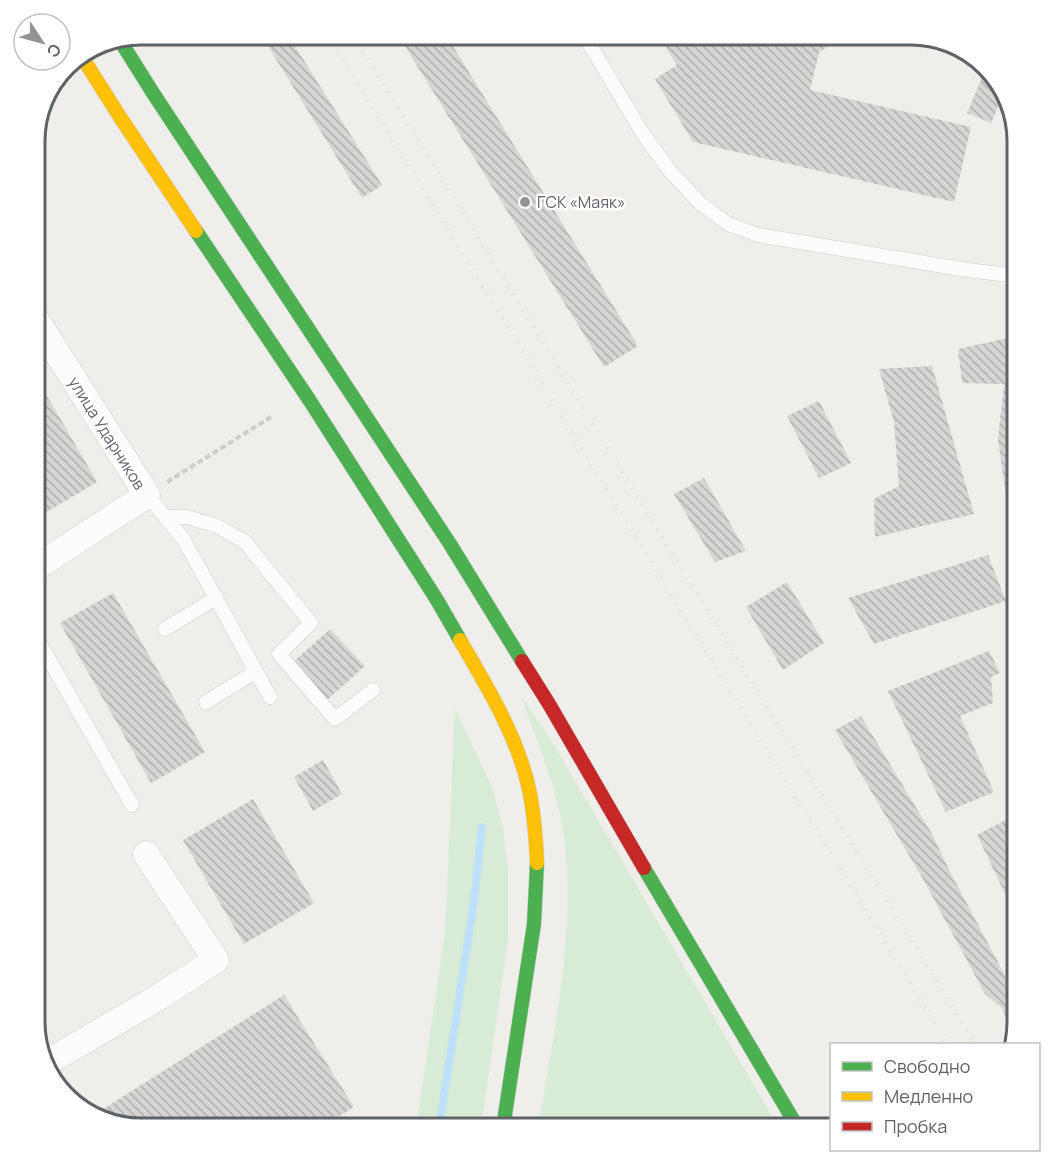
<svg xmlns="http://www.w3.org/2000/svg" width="1052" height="1163" font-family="Manrope,sans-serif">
<defs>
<pattern id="building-back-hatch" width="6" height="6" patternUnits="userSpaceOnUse" patternTransform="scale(1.5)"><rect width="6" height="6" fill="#d6d5d3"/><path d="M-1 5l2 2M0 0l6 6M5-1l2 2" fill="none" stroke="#b1b0af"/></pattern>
</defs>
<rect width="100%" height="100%" fill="#efeeea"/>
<!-- green -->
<g fill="#d8ebd6">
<path d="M521 696 554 745 779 1128H725L707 1125 684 1123 642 1128H538C552 1044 571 957 567 871 566 858 566 844 563 830 555 784 537 740 521 696Z"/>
<path d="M455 708 493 790 503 829 508 871V939L481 1128H416L445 933Z"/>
</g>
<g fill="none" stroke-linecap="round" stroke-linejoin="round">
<!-- stream -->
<path stroke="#bfe0f9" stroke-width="8" d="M439 1128 474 901 482 827"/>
</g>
<!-- building -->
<g fill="url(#building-back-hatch)">
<path d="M261 35H288L382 185 362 198Z"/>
<path d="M398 35H446L638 346 604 367Z"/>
<path d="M658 35H847L819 52 810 90 971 127 954 202 693 142 655 79 677 65Z"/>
<path d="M986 68 995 76 1002 97 991 123 967 113Z"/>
<path d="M1008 338 1017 351V566L1016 567 998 439 1004 384 962 383 958 349Z"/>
<path d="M932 366 974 514 875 537 874 499 899 486 894 422 879 369Z"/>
<path d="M47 396 97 482 35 519V403Z"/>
<path d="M819 401 851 463 819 478 787 416Z"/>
<path d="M704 478 746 551 715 562 674 494Z"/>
<path d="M988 555 1006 601 874 644 848 598Z"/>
<path d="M787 582 824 643 783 670 746 607Z"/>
<path d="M113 593 205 752 151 783 60 623Z"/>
<path d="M330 629 365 666 327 700 293 662Z"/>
<path d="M989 651 1000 673 991 677 993 703 960 716 994 792 946 812 888 691Z"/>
<path d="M861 716 932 834 950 872 1017 998V1022L1014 1038 1002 1008 985 994 923 879 835 730Z"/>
<path d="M323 760 342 794 313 811 294 777Z"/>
<path d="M253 799 314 903 244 944 183 840Z"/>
<path d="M1017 814V919L977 835Z"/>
<path d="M284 995 354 1107 320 1128H141L94 1118 92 1116Z"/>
</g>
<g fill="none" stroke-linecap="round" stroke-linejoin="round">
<!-- lane casing -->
<g stroke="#cbcccc" stroke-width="15">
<g id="lane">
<path d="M584 35 643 134 670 171 701 204 728 224 758 235 967 270 1017 276"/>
<path d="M147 495 184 540 270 697"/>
<path d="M165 517H187L217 526 245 542 311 623 279 654 335 719 373 690"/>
<path d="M165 629 216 598"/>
<path d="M35 635 132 805"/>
<path d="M206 702 255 672"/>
</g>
</g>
<!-- street casing -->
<g stroke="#cbcccc" stroke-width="27">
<g id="street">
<path d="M35 568 147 495 35 318"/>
<path d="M48 1062 159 997 216 960 146 854"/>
</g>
</g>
<!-- fast casing -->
<g stroke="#cacacb" stroke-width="15">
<g id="fast">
<path d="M121 42 153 93 450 544 522 661"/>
<path d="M196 231 310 401 437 600 460 640"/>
<path d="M644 868 798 1128"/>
<path d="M503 1128 534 924 537 863"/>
</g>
</g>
<!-- slow casing -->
<g stroke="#cacacb" stroke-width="15">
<g id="slow">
<path d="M82 57 120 117 196 231"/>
<path d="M460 640C487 687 517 735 529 789 534 813 536 838 537 863"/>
</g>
</g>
<!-- jam casing -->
<g stroke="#cacacb" stroke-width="15">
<path id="jam" d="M522 661 549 704 644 868"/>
</g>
<!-- path -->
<path stroke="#cacfcc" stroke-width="4" stroke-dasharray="6 3" stroke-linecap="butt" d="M167 482 271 417"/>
<!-- lane -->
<use href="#lane" stroke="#fdfcfc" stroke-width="14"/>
<!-- street -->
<use href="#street" stroke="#fdfcfc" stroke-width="26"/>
<!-- fast -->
<use href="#fast" stroke="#4caf50" stroke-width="14"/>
<!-- slow -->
<use href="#slow" stroke="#ffc107" stroke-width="14"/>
<!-- jam -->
<use href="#jam" stroke="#c62828" stroke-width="14"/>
<!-- rail -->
<g stroke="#e4e4e4" stroke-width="4.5" stroke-dasharray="1.5 8" stroke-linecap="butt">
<path d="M328 35 947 1044"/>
<path d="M353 35 975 1044"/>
</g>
</g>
<!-- markers -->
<circle fill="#919496" stroke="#fff" stroke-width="2" cx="525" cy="202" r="6"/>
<g text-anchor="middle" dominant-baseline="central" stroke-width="4.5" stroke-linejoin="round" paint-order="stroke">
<!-- poi labels -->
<g font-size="16" fill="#5f6368" stroke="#fff" text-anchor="start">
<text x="537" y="202">ГСК «Маяк»</text>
</g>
<!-- street labels -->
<g font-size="16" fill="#5f6368" stroke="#fff">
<text transform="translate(107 433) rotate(58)">улица Ударников</text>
</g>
</g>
<!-- crop -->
<path d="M0 0H1052V1163H0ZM141 45H911A96 96 0 0 1 1007 141V1022A96 96 0 0 1 911 1118H141A96 96 0 0 1 45 1022V141A96 96 0 0 1 141 45Z" fill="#fff" fill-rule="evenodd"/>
<path fill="none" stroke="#5f6368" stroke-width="3" d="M141 45H911A96 96 0 0 1 1007 141V1022A96 96 0 0 1 911 1118H141A96 96 0 0 1 45 1022V141A96 96 0 0 1 141 45Z"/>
<!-- legend -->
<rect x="830" y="1043" width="210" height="108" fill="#ffffff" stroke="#bfc1c3" stroke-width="1.5"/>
<rect x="842" y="1062" width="30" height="9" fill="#4caf50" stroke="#bfc1c3" stroke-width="1.5"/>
<text x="884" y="1073" font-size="18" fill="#5f6368">Свободно</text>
<rect x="842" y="1092" width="30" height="9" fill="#ffc107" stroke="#bfc1c3" stroke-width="1.5"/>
<text x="884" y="1103" font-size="18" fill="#5f6368">Медленно</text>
<rect x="842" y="1122" width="30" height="9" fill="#c62828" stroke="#bfc1c3" stroke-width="1.5"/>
<text x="884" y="1133" font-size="18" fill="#5f6368">Пробка</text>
<!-- north arrow -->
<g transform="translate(42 42) rotate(126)"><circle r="28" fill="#ffffff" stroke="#bfc1c3" stroke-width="1.5"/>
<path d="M0-4.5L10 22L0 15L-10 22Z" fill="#919496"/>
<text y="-9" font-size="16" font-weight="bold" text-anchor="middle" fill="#5f6368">С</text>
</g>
</svg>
